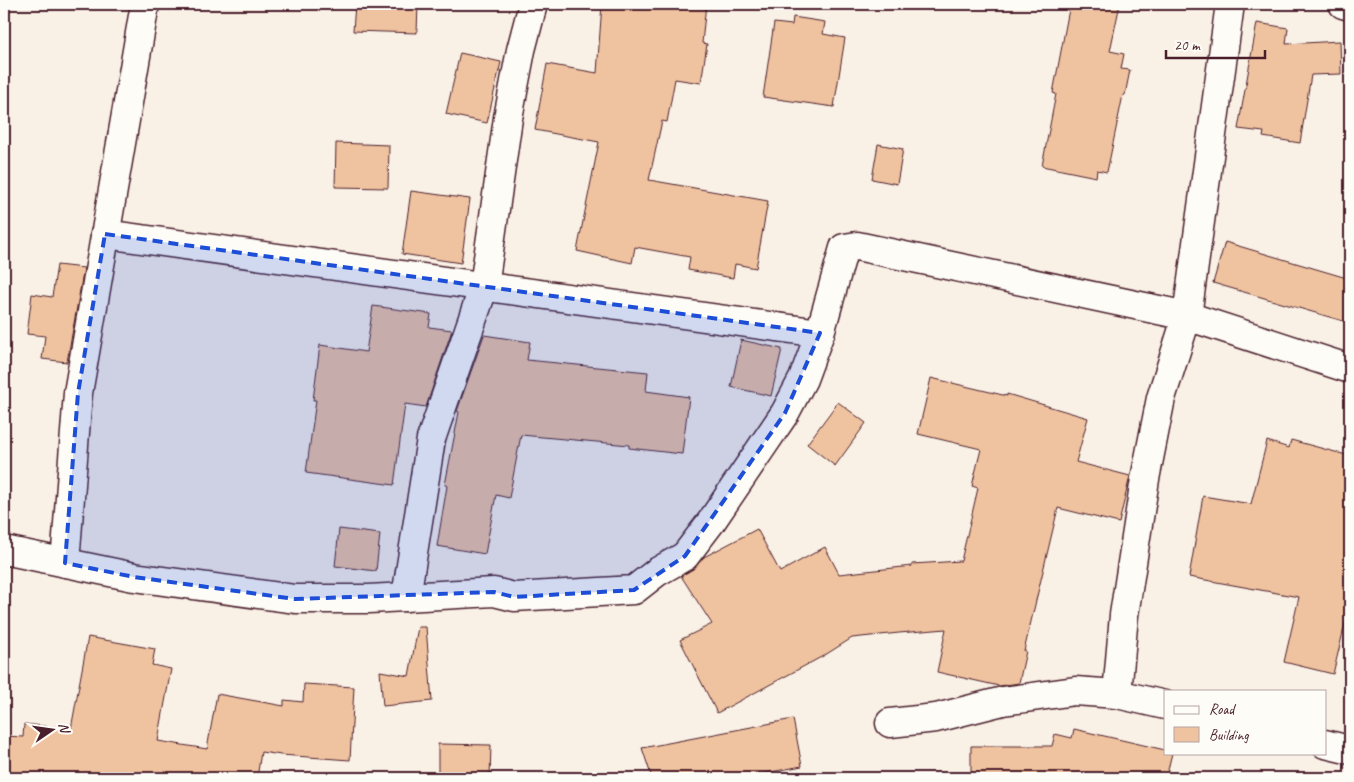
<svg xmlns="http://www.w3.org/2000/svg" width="1354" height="782" font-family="Caveat,sans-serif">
<rect width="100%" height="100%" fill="#faf1e6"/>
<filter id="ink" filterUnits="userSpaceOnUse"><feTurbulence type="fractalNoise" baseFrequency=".02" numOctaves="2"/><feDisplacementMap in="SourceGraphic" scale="10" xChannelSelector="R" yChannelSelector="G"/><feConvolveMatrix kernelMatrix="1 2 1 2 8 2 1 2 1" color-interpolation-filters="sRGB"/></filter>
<g filter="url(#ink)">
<!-- building -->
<g fill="#f0c3a0" stroke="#4a1f2b">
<path d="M355 4H418L417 33 353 31Z"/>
<path d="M602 4H706L702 43 707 44 701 83 675 79 667 122 662 121 649 180 768 201 756 268 735 264 733 278 688 270 690 257 635 247 632 263 577 251 599 142 535 130 547 64 597 73Z"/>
<path d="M1070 4H1120L1110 51 1124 54 1121 69 1130 70 1125 95H1123L1107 172 1097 170 1096 177 1042 166 1056 94 1053 93Z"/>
<path d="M793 17 825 22 823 34 845 38 834 107 763 97 774 23 792 25Z"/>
<path d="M1257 23 1288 28 1286 44 1340 41 1341 74 1311 75 1300 143 1263 137 1264 132 1238 129Z"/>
<path d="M460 53 501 62 487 123 446 114Z"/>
<path d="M336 143 389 145 388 188 335 187Z"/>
<path d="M878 144 903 149 897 184 872 179Z"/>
<path d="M411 191 470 199 461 263 402 254Z"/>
<path d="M1225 242 1350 279V323L1213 283Z"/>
<path d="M57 265 84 268 67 362 42 359 45 336 27 334 32 294 52 297Z"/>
<path d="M373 306 431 314 429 327 452 330 426 407 405 404 394 485 306 473 316 400H313L320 345 366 352Z"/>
<path d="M484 335 530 342 527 360 648 372 646 391 689 397 682 454 629 448V445L521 435 509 498 496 495 485 554 437 546 447 486 445 485 459 412 457 411Z"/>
<path d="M741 340 782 349 771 396 731 387Z"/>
<path d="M931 378 1007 396V394L1088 418 1076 462 1130 476 1119 523 1058 508 1024 651H1026L1019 683 999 686 937 672 946 629 899 633 852 638 825 655 717 713 680 640 712 624 681 576 693 569 704 557 757 529 780 572 825 547 839 574 912 566V564L961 561 978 488 972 486 981 449 918 434Z"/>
<path d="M838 402 866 423 835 466 807 444Z"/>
<path d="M1291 440 1350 456V603L1333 674 1284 662 1299 597 1189 577 1203 496 1251 504 1267 441 1289 448Z"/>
<path d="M339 529 380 534 376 571 335 566Z"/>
<path d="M418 627H426L432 701 383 706 380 671 409 676Z"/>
<path d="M88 637 155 649 152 665 171 669 158 741 207 749 217 694 284 706V700L303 702 304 684 354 687 350 760 281 755 261 752 257 778H4V736L23 737 24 724 71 729Z"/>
<path d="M793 719 802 766 740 778H652L642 748Z"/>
<path d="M1074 729 1165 750V753H1172L1166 778H971V746H1052L1055 734 1072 738Z"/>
<path d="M438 744 491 745 490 778H438Z"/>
</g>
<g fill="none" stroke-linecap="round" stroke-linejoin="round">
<!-- minor casing -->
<g stroke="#4a1f2b" stroke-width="31">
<g id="minor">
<path d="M1343 4 1350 6"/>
<path d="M105 234 820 333"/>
<path d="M4 550 134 577 295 599H369L494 592 514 597 634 590 657 572 685 556 711 522 785 413 803 379 820 333 844 248 857 246 1187 316 1350 369"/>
<path d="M65 563 78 393 145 4"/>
<path d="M406 597 431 439 484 286 508 118 521 50 533 4"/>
<path d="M1117 694 1124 615 1145 479 1161 398 1187 316 1230 4"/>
<path d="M890 723 936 718 1003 701 1075 691 1117 694 1165 705"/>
<path d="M1325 744 1350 750"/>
</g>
</g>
<!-- minor -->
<use href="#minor" stroke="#fdfcf7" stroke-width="28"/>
</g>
</g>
<!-- marked area -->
<path fill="#1d4ed8" fill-opacity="0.2" stroke="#1d4ed8" stroke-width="4" stroke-dasharray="10 6" stroke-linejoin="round" d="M105 234 820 333 785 413 685 556 634 590 514 597 494 592 295 599 134 577 65 563 78 393Z"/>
<!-- margin -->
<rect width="1354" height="782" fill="none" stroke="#fdfcf7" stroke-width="20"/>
<rect x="10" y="10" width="1334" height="762" fill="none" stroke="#4a1f2b" stroke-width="2" filter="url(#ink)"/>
<!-- legend -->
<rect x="1164" y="690" width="162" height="65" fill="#fdfcf7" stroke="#b5a4a5"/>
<rect x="1174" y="706" width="25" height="8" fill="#fdfcf7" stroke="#b5a4a5"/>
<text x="1209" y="714" font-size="15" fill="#4a1f2b">Road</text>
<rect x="1174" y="727" width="25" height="15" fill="#f0c3a0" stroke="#b5a4a5"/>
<text x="1209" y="740" font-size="15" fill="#4a1f2b">Building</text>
<!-- north arrow -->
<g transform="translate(52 730) rotate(77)" stroke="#fdfcf7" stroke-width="4" paint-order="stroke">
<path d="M0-4L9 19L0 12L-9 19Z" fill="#4a1f2b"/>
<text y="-8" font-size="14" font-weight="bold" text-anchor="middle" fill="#4a1f2b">N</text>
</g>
<!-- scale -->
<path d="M1166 50v8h99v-8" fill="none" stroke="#4a1f2b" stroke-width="2.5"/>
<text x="1174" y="50" font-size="15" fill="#4a1f2b" stroke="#fdfcf7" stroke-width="4" paint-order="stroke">20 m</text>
</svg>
